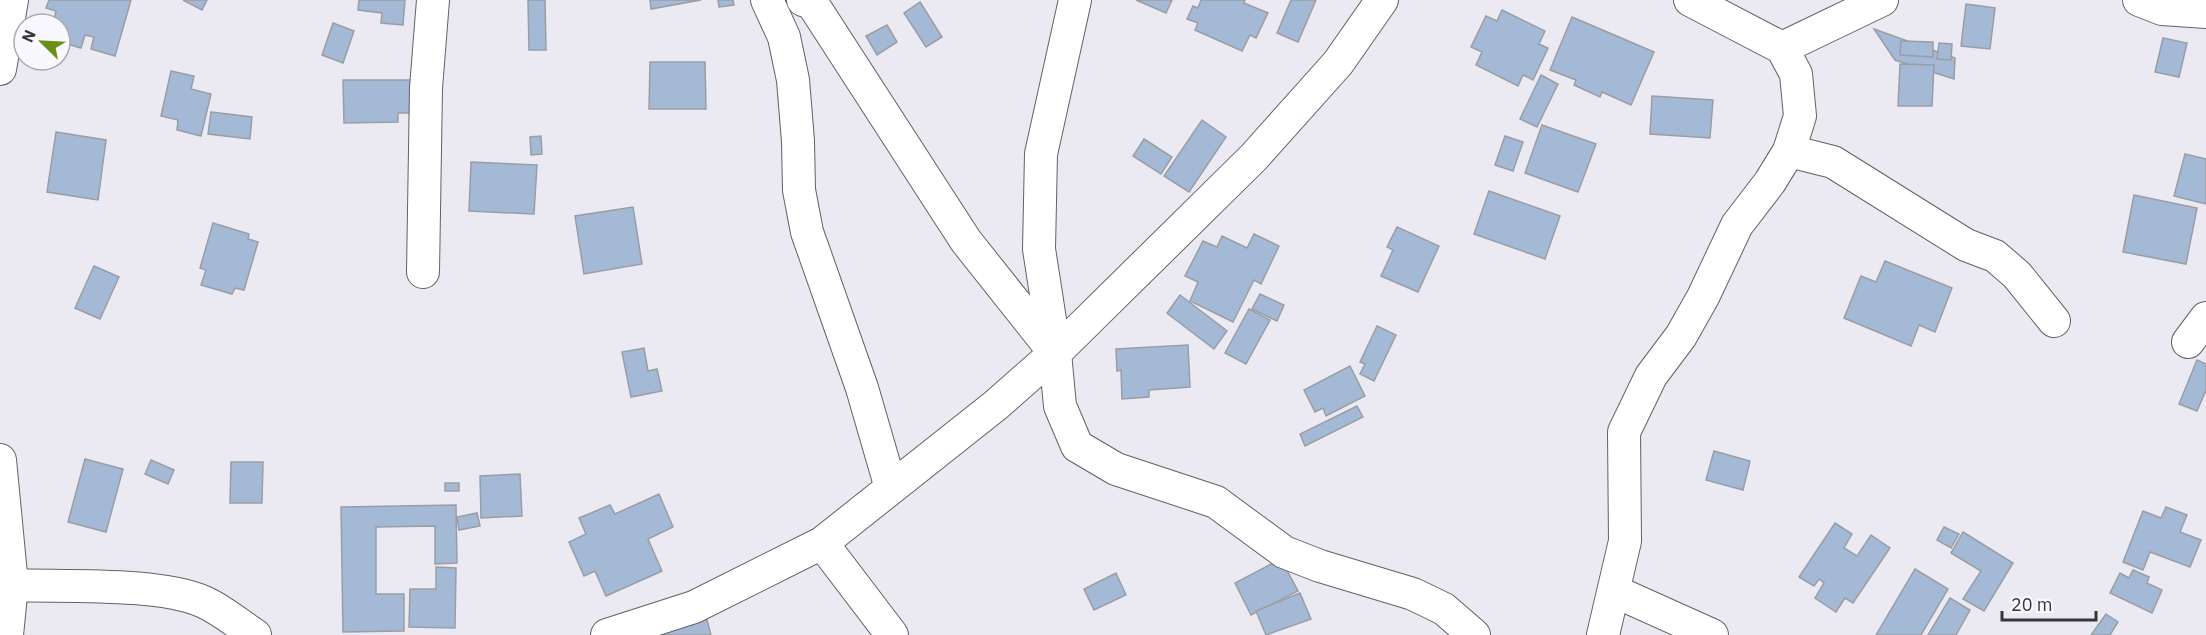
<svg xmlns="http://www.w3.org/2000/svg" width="2206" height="635" font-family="'IBM Plex Sans',sans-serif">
<rect width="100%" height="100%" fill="#ebeaf2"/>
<!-- building -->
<g fill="#a3b9d6" stroke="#9a9ea4" stroke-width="1.5">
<path d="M49 0H131L115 56 91 49 94 37 85 35 81 48 60 42V24H53L56 11 46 8Z"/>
<path d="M183 0H207L202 10Z"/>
<path d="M359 0H405L403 25 381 23 382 13 358 10Z"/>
<path d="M528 0H545L546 50H529Z"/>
<path d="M650 0H701L651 9Z"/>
<path d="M718 0H733L734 5 719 7Z"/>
<path d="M1136 0H1172L1166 13Z"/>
<path d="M1201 0H1245L1244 3 1268 13 1256 38 1250 35 1242 51 1195 30 1198 23 1187 19 1193 6 1198 8Z"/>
<path d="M1291 0H1316L1298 42 1277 33Z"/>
<path d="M920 2 942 37 926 47 904 13Z"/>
<path d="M1966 4 1995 8 1990 49 1961 46Z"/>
<path d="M1502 10 1545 31 1539 44 1548 48 1533 80 1523 75 1518 86 1476 65 1482 52 1471 47 1486 16 1497 21Z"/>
<path d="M1572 17 1654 52 1631 105 1602 92 1600 97 1574 85 1576 80 1550 70Z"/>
<path d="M333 23 354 31 343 63 322 55Z"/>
<path d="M887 25 897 42 877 55 866 36Z"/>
<path d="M1874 29 1955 58 1954 79 1895 60Z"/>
<path d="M2163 38 2187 43 2179 77 2155 72Z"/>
<path d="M1901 41 1933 42V57L1900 55Z"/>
<path d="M1939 43 1952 44 1951 60 1937 59Z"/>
<path d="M650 62H705L706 109H649Z"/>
<path d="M1900 64 1934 65 1932 106H1898Z"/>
<path d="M171 71 194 76 191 89 211 94 201 136 177 130 178 120 161 116Z"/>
<path d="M1541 75 1558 84 1537 127 1520 119Z"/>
<path d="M343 80H413V113H398V122L344 123Z"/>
<path d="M1652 96 1713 100 1710 138 1650 134Z"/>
<path d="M211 112 252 117 250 139 208 134Z"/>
<path d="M1202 120 1226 137 1189 192 1164 176Z"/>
<path d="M1542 125 1596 144 1578 192 1525 173Z"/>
<path d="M56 132 106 140 98 200 47 192Z"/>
<path d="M541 136 542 154 531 155 530 137Z"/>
<path d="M1505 136 1523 142 1513 171 1495 165Z"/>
<path d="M1144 139 1172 157 1161 174 1133 156Z"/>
<path d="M2185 154 2206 159V204L2174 196Z"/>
<path d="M471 162 537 165 534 214 469 211Z"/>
<path d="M1489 191 1560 216 1545 259 1474 234Z"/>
<path d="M2134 195 2197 208 2186 264 2123 252Z"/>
<path d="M633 207 642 264 584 274 575 216Z"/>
<path d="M213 223 249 234 248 239 258 242 244 290 235 288 232 294 201 285 206 270 200 268Z"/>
<path d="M1397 227 1439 246 1418 292 1381 276 1393 250 1387 247Z"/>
<path d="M1254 234 1279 246 1261 284 1254 280 1233 322 1190 301 1198 282 1185 276 1203 241 1217 247 1222 236 1247 248Z"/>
<path d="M1885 261 1952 288 1935 332 1919 325 1911 346 1844 318 1861 276 1876 282Z"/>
<path d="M94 266 119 277 100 319 75 308Z"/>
<path d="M1260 294 1284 305 1277 321 1252 309Z"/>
<path d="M1180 295 1227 331 1214 349 1167 313Z"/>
<path d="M1249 309 1270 320 1246 364 1225 353Z"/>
<path d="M1377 326 1396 335 1374 381 1360 374 1365 364 1360 362Z"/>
<path d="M1188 345 1190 387 1149 390V397L1122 399 1121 370 1117 371 1116 349Z"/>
<path d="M644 348 648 371 657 369 662 391 631 397 622 352Z"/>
<path d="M2197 360 2206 364V390L2197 411 2179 404Z"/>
<path d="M1350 366 1365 396 1326 416 1323 408 1315 412 1304 390Z"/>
<path d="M1357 406 1363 417 1305 446 1300 434Z"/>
<path d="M1714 451 1750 461 1743 490 1706 480Z"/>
<path d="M85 459 123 469 106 532 68 522Z"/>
<path d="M151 460 174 470 168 484 145 474Z"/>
<path d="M231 462H263L262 503H230Z"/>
<path d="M520 474 522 516 481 518 480 476Z"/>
<rect x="445" y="483" width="14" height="8"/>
<path d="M659 494 673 527 648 539 662 571 606 596 595 571 584 576 569 542 586 534 579 518 610 505 615 514Z"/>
<path d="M456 505 457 563 435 564V526L376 527V594H404V631L343 632 341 507Z"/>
<path d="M2166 507 2187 515 2180 532 2201 540 2190 567 2150 552 2143 570 2123 562 2143 511 2161 518Z"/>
<path d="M477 513 480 526 459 530 457 517Z"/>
<path d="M1835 523 1852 534 1844 548 1857 556 1871 535 1890 548 1853 603 1845 598 1836 612 1815 598 1824 583 1819 579 1814 586 1799 577Z"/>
<path d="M1944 527 1959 534 1951 548 1937 540Z"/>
<path d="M1963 532 2013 563 1984 611 1963 599 1981 571 1951 553Z"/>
<path d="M1281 559 1298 591 1251 615 1235 583Z"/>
<path d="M436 567 456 568 455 628 409 627 410 589H436Z"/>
<path d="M1915 569 1948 589 1921 635H1876Z"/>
<path d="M2133 570 2149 577 2147 583 2162 590 2152 613 2110 593 2120 573 2129 578Z"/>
<path d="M1116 573 1126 595 1094 610 1084 589Z"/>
<path d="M1300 593 1311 619 1266 635 1256 611Z"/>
<path d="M1950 598 1970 610 1956 635H1928Z"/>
<path d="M2106 614 2118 622 2110 635H2091Z"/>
<path d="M706 616 711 635H655Z"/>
</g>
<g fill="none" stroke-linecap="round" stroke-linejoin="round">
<!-- minor casing -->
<g stroke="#616167" stroke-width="34">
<g id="minor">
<path d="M767 0 784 37 793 80 798 141 799 190 807 232 862 388 891 488"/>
<path d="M803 0 812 3 966 241 1055 353 1060 406 1077 446 1116 469 1216 502 1284 552 1320 566 1413 594 1444 609 1474 635"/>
<path d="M2139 0 2162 9 2206 12"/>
<path d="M1782 48 1882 0"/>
<path d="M0 69 12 0"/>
<path d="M1789 151 1833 162 1966 245 1995 256 2017 275 2054 321"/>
<path d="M423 272 426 88 433 0"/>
<path d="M2188 342 2206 318"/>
<path d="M1055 352 1039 249 1041 154 1075 0"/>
<path d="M0 460 12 585 7 635"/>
<path d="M822 543 892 635"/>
<path d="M0 587 12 585C63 587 160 582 204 602 222 610 238 624 255 635"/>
<path d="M1614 591 1712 635"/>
<path d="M607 635 694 607 822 543 996 405 1055 353 1254 157 1338 63 1382 0"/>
<path d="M1603 635 1625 541 1624 432 1651 376 1681 336 1703 297 1737 225 1770 182 1789 151 1800 116 1796 74 1782 48 1690 0"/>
</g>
</g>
<!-- minor -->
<use href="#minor" stroke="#fff" stroke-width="32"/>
</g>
<!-- north arrow -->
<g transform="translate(42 42) rotate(294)"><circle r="28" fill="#f8f8fe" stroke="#aaaaaf" stroke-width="1.5"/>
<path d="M0-4.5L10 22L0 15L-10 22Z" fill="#6b8e15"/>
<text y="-9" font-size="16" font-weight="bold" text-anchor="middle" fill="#363639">N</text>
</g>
<!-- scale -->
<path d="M2002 611v9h94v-9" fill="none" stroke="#363639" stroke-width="3"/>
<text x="2011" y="611" font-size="18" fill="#363639" stroke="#f8f8fe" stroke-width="4.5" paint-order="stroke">20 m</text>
</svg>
